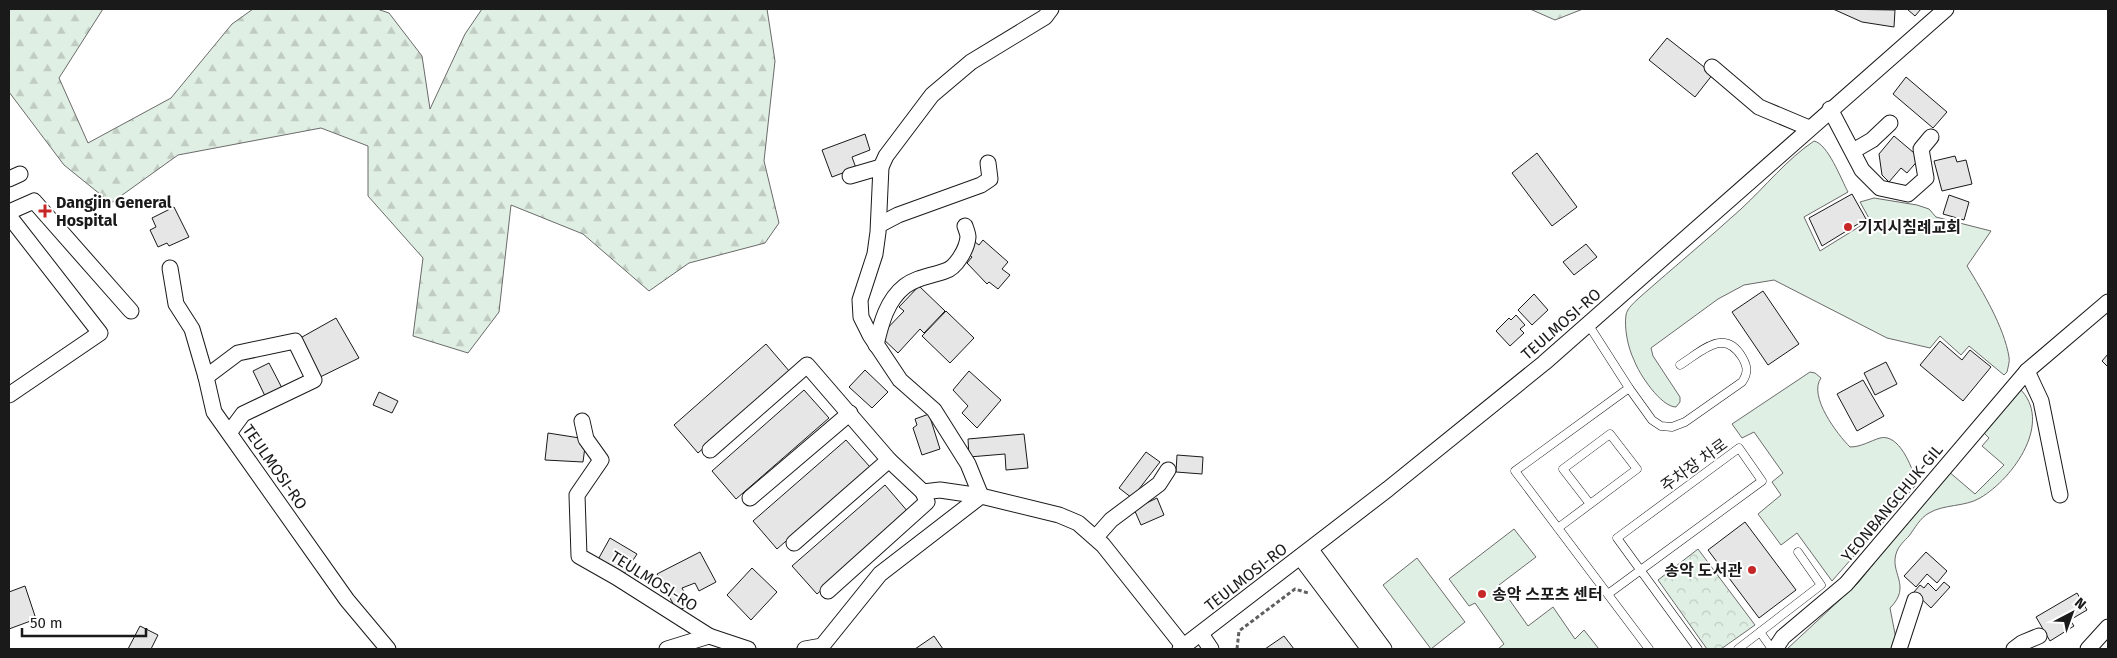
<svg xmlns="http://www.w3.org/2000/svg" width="2117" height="658" font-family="'Fira Sans','Noto Sans KR',sans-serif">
<defs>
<pattern id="forest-firs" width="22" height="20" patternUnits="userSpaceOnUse" patternTransform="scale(1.25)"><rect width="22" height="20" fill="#e0efe3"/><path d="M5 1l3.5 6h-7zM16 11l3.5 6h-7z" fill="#c0ccc2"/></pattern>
<pattern id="park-crowns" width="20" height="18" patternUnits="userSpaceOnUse" patternTransform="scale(1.25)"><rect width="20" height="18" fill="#e0efe3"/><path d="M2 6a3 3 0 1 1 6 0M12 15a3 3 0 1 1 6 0" fill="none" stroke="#c0ccc2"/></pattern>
</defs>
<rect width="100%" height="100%" fill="#fff"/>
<!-- grass -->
<g fill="#e0efe3" stroke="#6a6a6a">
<path d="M1814 141C1828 144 1841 179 1848 192L1804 217 1820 251 1870 220 1860 202 1874 198 1917 205 1929 209 1936 217 1991 231 1967 266C1983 292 2004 327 2009 357 2010 361 2008 367 2007 372L2004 375 1969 346 1961 355 1940 336 1930 348 1887 338 1774 280 1744 285 1718 299 1651 348 1653 356 1680 397V402L1676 407C1661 407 1639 374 1634 360 1628 348 1624 328 1626 315 1627 308 1635 302 1640 297 1674 267 1708 239 1741 209 1766 186 1786 160 1814 141Z"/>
<path d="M1810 372 1815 373 1821 378C1808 396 1837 434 1850 447 1861 447 1870 441 1880 438 1899 433 1912 467 1916 481L1915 486 1832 581 1797 533 1781 545 1758 514 1781 495 1772 482 1783 473 1754 432 1742 438 1732 424Z"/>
<path d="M2019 388C2054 421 2014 478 1980 498 1965 507 1944 504 1929 513 1920 518 1915 528 1909 536 1905 540 1899 546 1897 551 1888 573 1913 585 1890 608L1896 639 1892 649H1787L1858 583 1948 471 1975 494 2004 465 1982 446 1989 438 1982 431Z"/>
<path d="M1514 529 1536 557 1499 585 1528 626 1553 607 1575 639 1584 630 1599 649H1498L1504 644 1475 603 1469 606 1449 579Z"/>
<path d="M1417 558 1465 622 1431 649 1383 585Z"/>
</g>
<!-- forest -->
<g fill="url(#forest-firs)" stroke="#6a6a6a">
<path d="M9 9H103L59 78 88 143 171 98 232 24 253 9H377L389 13 422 56 430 109 465 34 482 9H767L775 61 764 161 779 223 765 243 689 263 649 291 583 234 511 205 499 312 468 353 413 336 423 258 368 196V146L321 128 178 155 111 203 64 165 9 92Z"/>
<path d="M1530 9H1583L1555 20Z"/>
</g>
<!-- park -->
<path fill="url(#park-crowns)" stroke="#6a6a6a" d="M1698 549 1755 625 1721 649H1707L1658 580Z"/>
<!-- building -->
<g fill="#e6e6e6" stroke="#1a1a1a">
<path d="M1833 9 1895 10 1894 27 1862 22Z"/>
<path d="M1907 9H1921L1915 16Z"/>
<path d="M1667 38 1713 74 1695 97 1649 60Z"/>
<path d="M1906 77 1947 112 1933 128 1893 94Z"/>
<path d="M865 134 870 150 852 157 856 168 832 177 822 150Z"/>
<path d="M1894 136 1920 158 1907 173 1901 168 1889 182 1882 175 1879 154Z"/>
<path d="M1537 153 1577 207 1552 226 1512 173Z"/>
<path d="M1955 156 1957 162 1966 160 1972 184 1942 191 1934 161Z"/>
<path d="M1852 194 1866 219 1822 246 1809 218Z"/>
<path d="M1949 195 1969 202 1964 220 1943 214Z"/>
<path d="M174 207 189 237 169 246 167 243 158 247 150 230 156 227 152 218Z"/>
<path d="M983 240 1008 262 1002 269 1010 275 998 289 989 282 987 284 967 263 972 257 966 252 975 242 979 245Z"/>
<path d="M1586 244 1597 257 1574 275 1563 262Z"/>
<path d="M919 286 945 311 924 333 920 329 898 353 880 336 904 311 899 307Z"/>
<path d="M1763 291 1799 344 1768 365 1732 312Z"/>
<path d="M1534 294 1548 310 1532 325 1518 310Z"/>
<path d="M946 311 974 338 950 363 922 336Z"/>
<path d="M1516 315 1525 325 1520 329 1524 333 1510 346 1496 331 1509 318 1511 320Z"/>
<path d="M336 318 359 358 314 380 295 341Z"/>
<path d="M1940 341 1962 360 1970 350 1991 367 1963 401 1920 365Z"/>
<path d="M766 344 790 372 698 453 674 425Z"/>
<path d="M2108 354V367L2102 361Z"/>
<path d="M1886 362 1897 384 1875 395 1864 373Z"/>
<path d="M269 363 282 388 265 396 253 371Z"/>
<path d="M865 370 888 392 872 408 849 387Z"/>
<path d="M969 371 1001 400 977 428 962 413 968 406 953 390Z"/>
<path d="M1863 380 1884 416 1857 431 1837 394Z"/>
<path d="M804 390 829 418 736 499 712 471Z"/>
<path d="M379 392 398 401 392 413 373 405Z"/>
<path d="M929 414 940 449 922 455 913 428 917 425 915 419Z"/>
<path d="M548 433 586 439 583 462 545 460Z"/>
<path d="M1024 434 1028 468 1006 470 1005 454 969 457 968 439Z"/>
<path d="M846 440 870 467 777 549 753 521Z"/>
<path d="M1146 452 1160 462 1132 498 1119 488Z"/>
<path d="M1177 455 1203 457 1202 474 1176 472Z"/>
<path d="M885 485 909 513 817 594 792 566Z"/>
<path d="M1157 498 1164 515 1141 525 1134 509Z"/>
<path d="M1745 522 1796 590 1759 618 1708 550Z"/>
<path d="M610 538 637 554 624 574 611 565 608 572 595 565Z"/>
<path d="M700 552 716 582 699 591 695 583 682 588 690 605 677 611 657 574Z"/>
<path d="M1926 552 1947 571 1937 583 1927 574 1916 587 1904 576Z"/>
<path d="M752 568 777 592 751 620 727 595Z"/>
<path d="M1944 582 1950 587 1931 608 1914 592 1920 585 1924 588 1928 583 1936 591Z"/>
<path d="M25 586 36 619 9 629V592Z"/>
<path d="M2077 593 2087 610 2070 620 2074 626 2050 641 2036 617Z"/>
<path d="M140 626 158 635 151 649H128Z"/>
<path d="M934 636 943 649H915Z"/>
<path d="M1284 636 1294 649H1265Z"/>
</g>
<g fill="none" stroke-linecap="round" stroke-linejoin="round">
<!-- service casing -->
<g stroke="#1a1a1a" stroke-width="9">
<g id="service">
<path d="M1588 324 1629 388 1515 471 1649 649"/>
<path d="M1629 388 1652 420 1661 426 1672 427 1685 422 1742 382C1748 373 1748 367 1742 357 1724 327 1701 352 1680 365"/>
<path d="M1558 528 1637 469 1610 434 1563 469 1590 504"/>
<path d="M1608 594 1762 481 1739 448 1617 538 1698 649"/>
<path d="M1760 632 1772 649"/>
<path d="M1738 649 1821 585 1798 552"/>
</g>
</g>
<!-- minor casing -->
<g stroke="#1a1a1a" stroke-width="17">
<g id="minor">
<path d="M1712 67 1759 107 1809 128"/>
<path d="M1830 109 1862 170 1880 188 1908 194 1926 178 1921 149 1931 137"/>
<path d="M1853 151 1872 140 1890 123"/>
<path d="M850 176 881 167"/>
<path d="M9 179 20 174"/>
<path d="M9 212 34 201 131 311"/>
<path d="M9 216 100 333 9 395"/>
<path d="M879 225 898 215 981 185 990 179 988 163"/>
<path d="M170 268 176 304 192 329 206 377"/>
<path d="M876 345C881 323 887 300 905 286 917 277 931 276 945 271 956 268 967 249 968 237 968 234 966 229 965 226"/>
<path d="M2027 371 2041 401 2060 495"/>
<path d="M582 421 586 439 601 460 577 495 579 556 616 577 709 636"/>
<path d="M229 433 243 414 314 380 295 341 238 353 206 377 214 412 347 600 388 649"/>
<path d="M710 450 807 365 889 460 923 492"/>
<path d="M750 498 850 413"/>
<path d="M1096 537 1111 520 1159 484 1168 470"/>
<path d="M794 543 889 460"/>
<path d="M1311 550 1384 649"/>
<path d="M1300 557 1369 649"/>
<path d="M828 591 927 502 923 492 940 490 981 496 1059 515 1078 523 1103 545 1184 647"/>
<path d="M1201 634 1211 649"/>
<path d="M667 649 709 636 748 649"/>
<path d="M805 649 822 646 880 574 981 496 968 464 934 410 900 380 870 335 861 317 860 300 875 254 878 232 881 167 886 156 932 95 971 62 1045 17 1051 9"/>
<path d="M1180 649 1388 489 1544 363 1946 9"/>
<path d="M1775 649 1783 637 1846 584 2027 371 2108 302"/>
<path d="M1899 649 1915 600"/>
<path d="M2014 649 2022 643 2039 636"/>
<path d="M2088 649 2108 627"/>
</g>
</g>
<!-- path -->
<path stroke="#5f5f5f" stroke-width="3" stroke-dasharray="4 2.5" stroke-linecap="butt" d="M1237 649 1239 631 1295 589 1308 593"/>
<!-- service -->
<use href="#service" stroke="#fff" stroke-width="8"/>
<!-- minor -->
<use href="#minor" stroke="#fff" stroke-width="15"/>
</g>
<!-- markers -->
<g fill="#c62828" stroke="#fff" stroke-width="2">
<path d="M42.5 203.5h5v5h5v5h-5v5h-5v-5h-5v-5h5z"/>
<circle cx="1848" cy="227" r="5"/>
<circle cx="1752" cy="570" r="5"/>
<circle cx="1482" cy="594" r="5"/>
</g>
<g text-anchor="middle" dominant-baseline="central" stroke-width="4" stroke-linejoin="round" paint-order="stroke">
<!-- poi labels -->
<g font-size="16" font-weight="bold" fill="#1a1a1a" stroke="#fff" text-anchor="start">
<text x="56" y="202">Dangjin General<tspan x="56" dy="18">Hospital</tspan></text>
<text x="1858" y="227">기지시침례교회</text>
<text x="1742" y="570" text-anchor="end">송악 도서관</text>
<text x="1492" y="594">송악 스포츠 센터</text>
</g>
<!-- street labels -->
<g font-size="16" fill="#1a1a1a" stroke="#fff">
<text transform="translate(1561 324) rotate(-41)">TEULMOSI-RO</text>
<text transform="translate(1694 465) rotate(-36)">주차장 차로</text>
<text transform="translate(275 467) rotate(55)">TEULMOSI-RO</text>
<text transform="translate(1892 503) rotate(-50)">YEONBANGCHUK-GIL</text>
<text transform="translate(1246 577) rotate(-38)">TEULMOSI-RO</text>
<text transform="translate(654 581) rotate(32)">TEULMOSI-RO</text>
</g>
</g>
<!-- border -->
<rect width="2117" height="658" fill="none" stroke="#1a1a1a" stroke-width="20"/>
<!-- north arrow -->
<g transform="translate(2072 613) rotate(41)" stroke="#ffffff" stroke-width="4" paint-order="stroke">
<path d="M0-4L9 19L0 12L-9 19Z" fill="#1a1a1a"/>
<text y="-8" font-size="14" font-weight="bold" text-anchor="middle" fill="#1a1a1a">N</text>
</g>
<!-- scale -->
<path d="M22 628v8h124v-8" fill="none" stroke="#1a1a1a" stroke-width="2.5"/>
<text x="30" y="628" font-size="15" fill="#1a1a1a" stroke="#ffffff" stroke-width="4" paint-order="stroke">50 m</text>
</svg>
